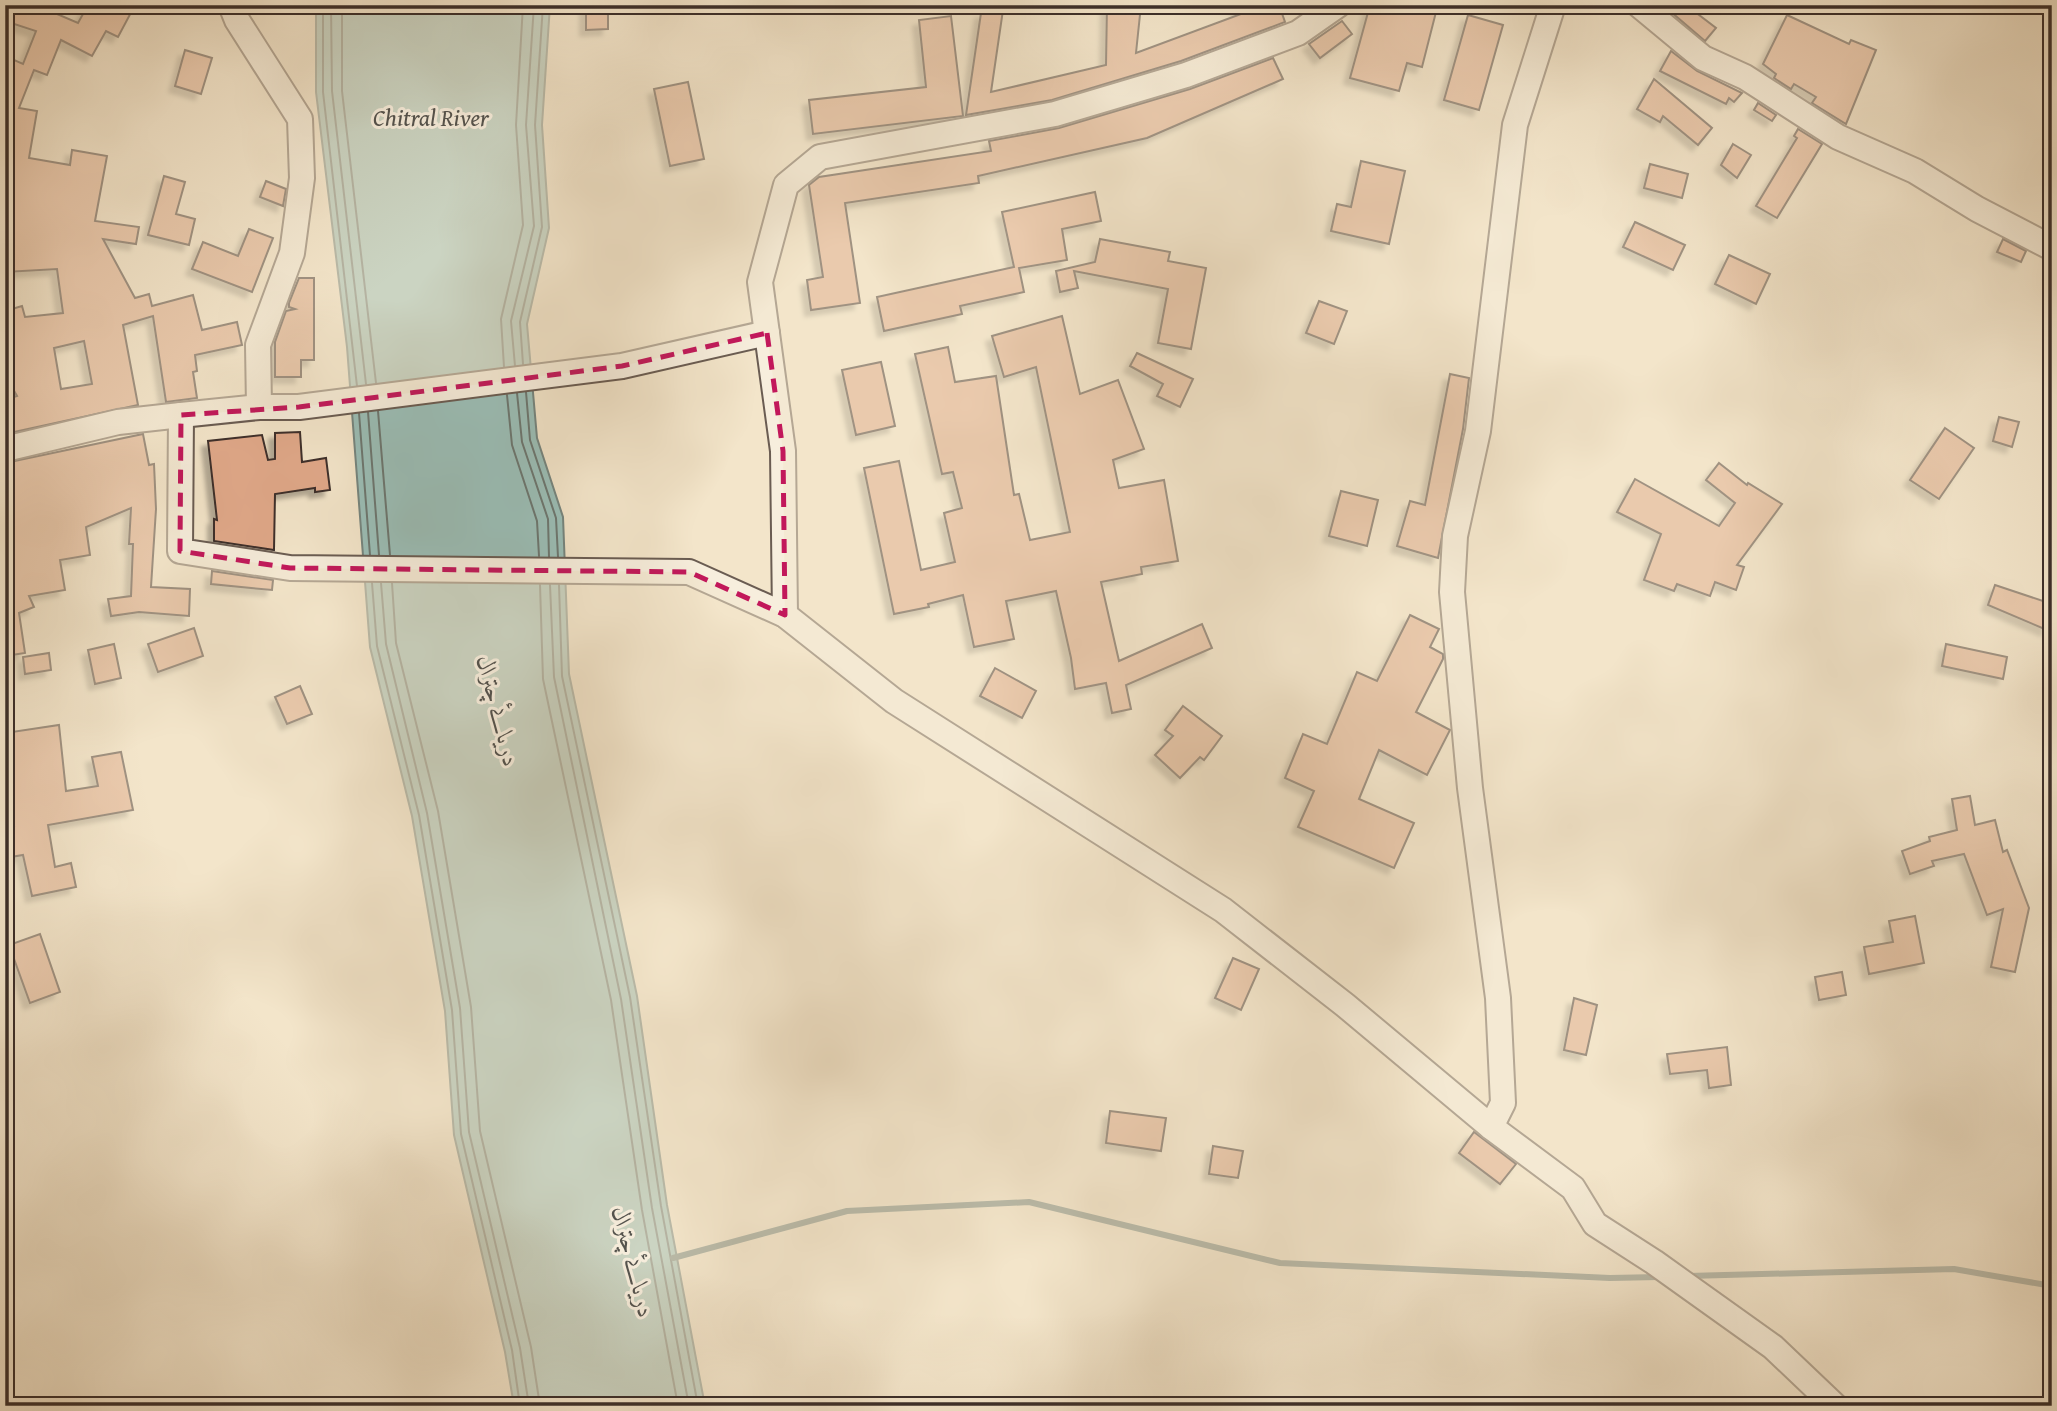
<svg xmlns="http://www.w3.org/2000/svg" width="2057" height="1411" font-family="'Gentium Book Plus',Amiri,serif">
<defs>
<filter id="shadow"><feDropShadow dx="-6" dy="6" stdDeviation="2" flood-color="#0004"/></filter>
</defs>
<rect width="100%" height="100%" fill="#f3e5ca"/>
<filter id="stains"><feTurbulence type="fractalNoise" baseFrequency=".00286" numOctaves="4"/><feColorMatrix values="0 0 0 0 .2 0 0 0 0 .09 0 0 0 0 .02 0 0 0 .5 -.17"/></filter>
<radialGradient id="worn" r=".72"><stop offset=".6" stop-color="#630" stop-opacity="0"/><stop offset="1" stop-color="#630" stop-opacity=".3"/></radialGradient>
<!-- water -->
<path fill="#9bbfb8" stroke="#75857f" stroke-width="2" d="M316 5H550L542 125 549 228 527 324 537 438 563 517 569 674 637 996 667 1205 705 1406H514L505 1352 454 1135 445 1011 412 816 370 647 347 347 316 92Z"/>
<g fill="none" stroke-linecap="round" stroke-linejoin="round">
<!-- shore -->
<g stroke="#6c7771" stroke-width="2">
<path d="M323 5V92L357 386"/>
<path d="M331 5 332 91 366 384"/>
<path d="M342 5V91L376 383"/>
<path d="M523 364 520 322 542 227 535 125 543 5"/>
<path d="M515 366 511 321 534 226 526 125 534 5"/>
<path d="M504 367 501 319 523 225 516 125 523 5"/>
<path d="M526 392 530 440 556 518 558 557"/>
<path d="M517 393 522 442 548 519 549 557"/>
<path d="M507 395 512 445 537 521 539 556"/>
<path d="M378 411 390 555"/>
<path d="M368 412 379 555"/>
<path d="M359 413 370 555"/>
<path d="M372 583 377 646 419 815 452 1010 461 1134 512 1350 520 1406"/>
<path d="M381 583 386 644 427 813 460 1008 469 1132 520 1348 529 1406"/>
<path d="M392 583 396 643 438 811 471 1007 480 1131 531 1347 540 1406"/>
<path d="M540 585 543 679 611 1000 642 1210 678 1406"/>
<path d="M550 585 554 677 621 999 652 1208 689 1406"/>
<path d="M559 585 562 676 630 997 661 1206 698 1406"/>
</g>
<!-- stream -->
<g stroke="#75857f" stroke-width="6">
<path d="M673 1258 847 1211 1029 1202 1280 1263 1610 1278 1659 1277"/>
<path d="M1688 1276 1954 1269 2052 1286"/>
</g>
</g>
<!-- building -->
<g fill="#e0a889" stroke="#3c2f2a" stroke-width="2" fill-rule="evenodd" filter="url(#shadow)">
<path d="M5 5H36L78 23 88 5H135L118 37 106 31 92 56 61 40 47 75 34 70 19 108 37 111 29 158 70 165 72 150 107 156 95 221 139 227 136 244 103 239 135 298 149 294 152 306 193 295 202 330 237 322 242 345 195 355 197 371 193 372 197 398 166 402 153 316 123 325 138 405 5 434V400L17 396 5 375V311L22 306 25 317 63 313 57 269 5 272 10 186 5 185V56L23 64 36 31 5 21ZM84 341 92 384 61 389 54 348Z"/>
<path d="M586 5H608V29L586 30Z"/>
<path d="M1107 5H1141L1136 53 1241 14 1235 5H1279L1285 22 1181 61 1052 100 966 115 981 13 1003 10 991 92 1106 65Z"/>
<path d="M1370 5H1412L1436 12 1422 67 1407 63 1399 91 1350 78Z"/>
<path d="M1663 5H1686L1716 28 1705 41Z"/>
<path d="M1468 15 1503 25 1479 110 1444 100Z"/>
<path d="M1787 15 1849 44 1851 40 1876 50 1846 124 1812 103 1816 97 1794 84 1791 89 1774 78 1776 74 1763 64Z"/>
<path d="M951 16 963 116 813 134 809 100 926 87 919 20Z"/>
<path d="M1342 21 1352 34 1320 58 1309 44Z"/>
<path d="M185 50 212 58 201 94 175 86Z"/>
<path d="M1671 51 1697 71 1742 93 1734 102 1729 98 1726 104 1660 71Z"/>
<path d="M1273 58 1283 79 1147 138 978 176 979 183 845 203 860 303 811 310 807 280 823 277 809 185 819 177 991 151 989 141 1059 128 1190 89Z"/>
<path d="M1654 79 1712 128 1698 145 1663 116 1660 122 1637 109Z"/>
<path d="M688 82 704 159 670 166 654 89Z"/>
<path d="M1758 103 1776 115 1772 121 1754 110Z"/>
<path d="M1798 129 1822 144 1777 218 1756 206 1797 138 1794 136Z"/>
<path d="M1733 144 1751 155 1737 178 1721 165Z"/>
<path d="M1361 161 1405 171 1389 244 1331 231 1337 204 1351 207Z"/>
<path d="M1650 164 1688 174 1682 198 1644 188Z"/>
<path d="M164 176 185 182 176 214 195 219 189 245 148 235Z"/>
<path d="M266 181 286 189 283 206 260 197Z"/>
<path d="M1095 192 1101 221 1062 229 1067 260 1019 268 1024 292 960 306 962 314 884 331 877 297 1014 267 1002 212Z"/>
<path d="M1635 222 1685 245 1673 270 1623 247Z"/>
<path d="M249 229 273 238 252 292 192 269 203 242 238 256Z"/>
<path d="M1100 239 1170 252 1168 261 1206 268 1191 349 1158 343 1168 289 1074 271 1078 288 1060 292 1056 271 1095 262Z"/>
<path d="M2003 239 2026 251 2021 262 1997 252Z"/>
<path d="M1729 255 1770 274 1756 304 1715 284Z"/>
<path d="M299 278H314V360H301V377H275V342L286 311 295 309 289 307V303Z"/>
<path d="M1319 301 1347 311 1334 344 1306 333Z"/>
<path d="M1062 316 1080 394 1118 380 1144 449 1113 460 1119 488 1164 480 1178 561 1141 567 1142 574 1101 582 1119 661 1202 624 1212 648 1126 685 1131 709 1112 713 1106 683 1075 689 1071 658 1056 591 1006 601 1014 639 974 647 963 595 928 604 929 607 894 614 864 468 899 461 921 570 955 562 944 513 962 508 953 472 942 474 915 354 948 347 955 382 996 376 1014 495 1019 494 1030 540 1070 532 1036 367 1004 377 992 336Z"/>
<path d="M1137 353 1193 379 1180 407 1157 396 1163 384 1130 366Z"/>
<path d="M881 362 895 426 856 435 842 370Z"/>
<path d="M1450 374 1469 378 1463 429 1438 558 1397 546 1410 501 1425 505Z"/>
<path d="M1999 417 2019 422 2012 447 1993 441Z"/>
<path d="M1945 428 1974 448 1939 499 1910 480Z"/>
<path d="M300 432 302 462 326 458 330 490 315 492V488L275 494 274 550 214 541V519L217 520 208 441 262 435 268 460 275 459V433Z"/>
<path d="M143 434 149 465 154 464 156 509 151 587 190 589 189 616 139 612 111 616 108 599 131 596 133 544H129L131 508 86 527 90 555 60 560 65 590 29 596 34 607 19 613 25 653 5 656V463Z"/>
<path d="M1719 463 1747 485 1748 483 1782 504 1737 565 1744 567 1736 590 1715 582 1710 596 1677 584 1674 591 1644 580 1661 534 1617 512 1635 479 1719 526 1735 503 1706 480Z"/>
<path d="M1341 491 1378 500 1367 546 1329 536Z"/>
<path d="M212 571 273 580 272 590 211 584Z"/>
<path d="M1995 585 2052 604 2047 630 1988 605Z"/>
<path d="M1410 615 1439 629 1430 647 1443 654V659L1416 712 1450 730 1427 775 1379 750 1359 799 1414 823 1394 868 1298 827 1314 791 1285 778 1303 734 1327 744 1357 672 1377 681Z"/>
<path d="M194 628 203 656 158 672 148 644Z"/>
<path d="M114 644 121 678 95 684 88 650Z"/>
<path d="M1946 644 2007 657 2003 679 1942 666Z"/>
<path d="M49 653 51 670 25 674 23 657Z"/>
<path d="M995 668 1036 691 1022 718 980 696Z"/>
<path d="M300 686 312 714 287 724 275 697Z"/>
<path d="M1183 706 1222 736 1204 760 1200 757 1180 778 1155 755 1173 736 1165 730Z"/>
<path d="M59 725 66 791 98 786 92 757 121 752 133 810 48 825 55 867 71 863 76 887 32 896 23 855 5 858V827L14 826 5 774V733Z"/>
<path d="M1970 796 1975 825 1995 820 2003 852 2007 850 2029 908 2015 972 1991 967 2003 909 1987 915 1964 854 1932 861 1934 866 1910 874 1902 851 1930 841 1929 837 1957 830 1952 799Z"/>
<path d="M1915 916 1924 963 1869 974 1864 947 1893 942 1889 921Z"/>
<path d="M40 934 60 992 30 1003 9 945Z"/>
<path d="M1233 958 1259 969 1241 1010 1215 998Z"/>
<path d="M1842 972 1846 995 1819 1000 1815 977Z"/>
<path d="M1574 998 1597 1005 1586 1055 1564 1050Z"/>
<path d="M1727 1047 1731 1085 1709 1088 1707 1070 1670 1074 1667 1054Z"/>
<path d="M1110 1111 1166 1118 1161 1151 1106 1143Z"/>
<path d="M1474 1132 1516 1164 1500 1184 1459 1153Z"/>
<path d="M1213 1146 1243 1151 1238 1178 1209 1174Z"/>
</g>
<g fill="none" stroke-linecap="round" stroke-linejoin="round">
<!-- minor casing -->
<g stroke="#6a5c52" stroke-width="28">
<g id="minor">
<path d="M231 5 237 20 300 119 302 178 292 253 258 345 259 407"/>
<path d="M1639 5 1703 58 1745 77 1838 137 1915 171 1977 209 2052 248"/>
<path d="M181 415 259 407H299L622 366 767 333"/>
<path d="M5 449 118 422 181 415 180 551 290 568 689 572 785 615 894 701 1223 910 1345 1005 1491 1127 1573 1188 1595 1224 1654 1262 1773 1347 1835 1406"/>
<path d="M785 615 783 451 760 282 786 185 820 157 1055 114 1186 75 1298 33 1338 5"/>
<path d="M1491 1127 1503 1103 1498 998 1470 788 1452 592 1455 536 1478 431 1515 125 1553 5"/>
</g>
</g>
<!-- minor -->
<use href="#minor" stroke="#f7eedd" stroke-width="24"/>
</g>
<!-- marked area -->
<path d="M0 0H2057V1411H0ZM767 333 783 451 785 615 689 572 290 568 180 551 181 415 299 407 622 366Z" fill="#f3e5ca" fill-opacity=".55" fill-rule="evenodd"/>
<path fill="none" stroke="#c2185b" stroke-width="5" stroke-dasharray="14 9" stroke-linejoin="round" d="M767 333 783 451 785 615 689 572 290 568 180 551 181 415 299 407 622 366Z"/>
<g text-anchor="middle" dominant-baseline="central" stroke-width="6" stroke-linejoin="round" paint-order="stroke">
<!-- water labels -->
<g font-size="24" font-style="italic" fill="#54534e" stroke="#f7eedd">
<text x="431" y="117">Chitral River</text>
<text transform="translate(499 711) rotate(76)">دریائے چترال</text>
<text transform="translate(634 1262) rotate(76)">دریائے چترال</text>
</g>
</g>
<!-- margin -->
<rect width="2057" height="1411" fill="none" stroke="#f3e5ca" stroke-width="28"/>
<rect x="7" y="7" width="2043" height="1397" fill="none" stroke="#3c2f2a" stroke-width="3.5"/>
<rect x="14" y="14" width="2029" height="1383" fill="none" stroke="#3c2f2a" stroke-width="2"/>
<rect width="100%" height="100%" filter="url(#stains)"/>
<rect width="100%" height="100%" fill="url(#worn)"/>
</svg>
